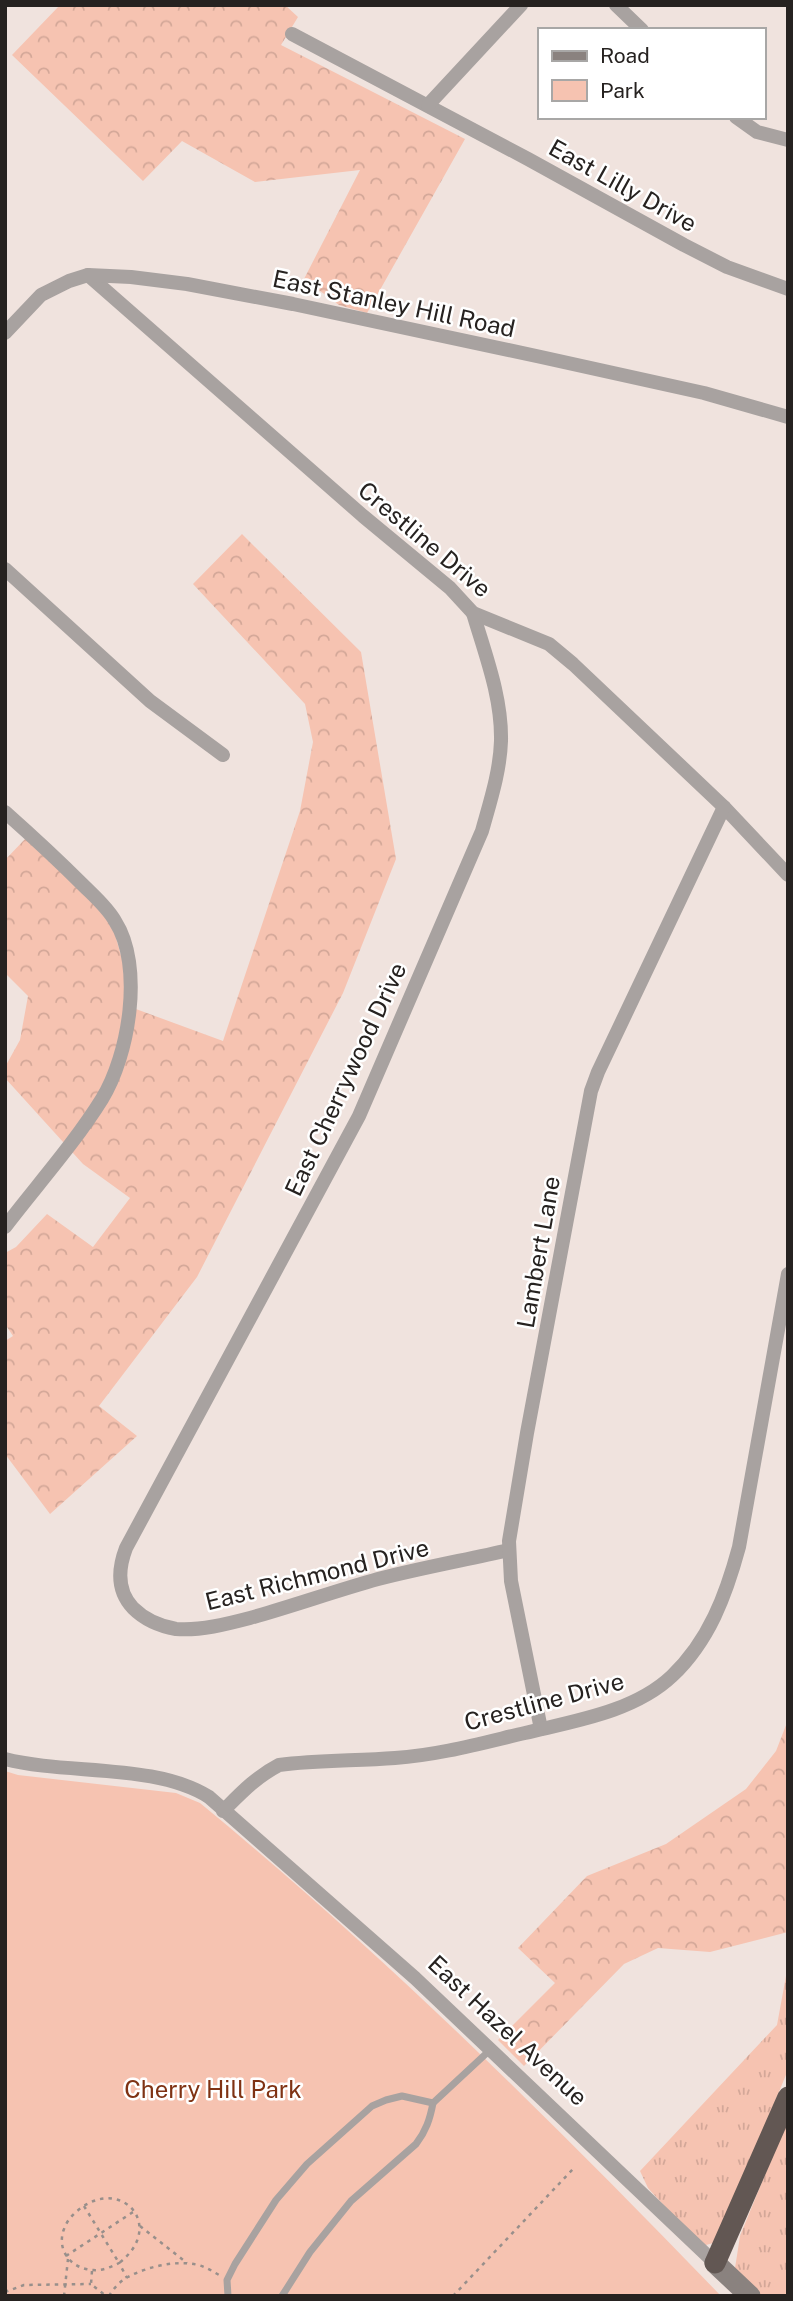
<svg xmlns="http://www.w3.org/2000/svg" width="793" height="2301" font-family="'Public Sans',sans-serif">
<defs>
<pattern id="grass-tufts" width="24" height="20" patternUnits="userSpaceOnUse" patternTransform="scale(1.75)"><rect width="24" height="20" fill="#f6c3b1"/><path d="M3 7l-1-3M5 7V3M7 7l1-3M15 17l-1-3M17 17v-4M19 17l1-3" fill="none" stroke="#d3a798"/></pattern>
<pattern id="forest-crowns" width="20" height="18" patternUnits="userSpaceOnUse" patternTransform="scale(1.75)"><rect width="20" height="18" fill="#f6c3b1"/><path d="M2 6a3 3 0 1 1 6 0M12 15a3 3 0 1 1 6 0" fill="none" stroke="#d3a798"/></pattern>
</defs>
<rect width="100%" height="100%" fill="#f0e3de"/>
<!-- grass -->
<g fill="url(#grass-tufts)">
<path d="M788 1965V2070L717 2242 706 2245 696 2241 648 2188 640 2171 777 2025Z"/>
<path d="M788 2118V2296H759L735 2268 740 2236Z"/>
</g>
<!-- forest -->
<g fill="url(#forest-crowns)">
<path d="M60 5H285L298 17 281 45 465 139 367 313 339 305 304 279 360 170 255 182 182 141 143 181 12 55Z"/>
<path d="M242 534 361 652 396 859 343 993 197 1277 99 1406 137 1436 50 1514 5 1454V1341L13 1336 5 1324V1253L16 1247 47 1214 93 1247 130 1198 83 1164 5 1078V1067L20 1040 28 996 5 973V860L26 838 100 908 114 931 128 980 125 1005 223 1041 300 811 313 742 305 704 193 584Z"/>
<path d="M788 1720V1932L710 1952 658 1948 624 1964 524 2066 498 2040 555 1983 518 1948 587 1876 666 1844 746 1789 776 1751Z"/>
</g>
<!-- park -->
<path fill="#f6c3b1" d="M5 1771 18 1775 176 1793 200 1803C385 1955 555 2124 721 2296H5Z"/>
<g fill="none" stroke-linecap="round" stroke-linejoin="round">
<!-- path -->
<g stroke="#988f8b" stroke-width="2.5" stroke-dasharray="3.5 5" stroke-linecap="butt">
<path d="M84 2206 119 2263C166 2227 123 2177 81 2208 74 2213 67 2220 64 2229 56 2250 71 2269 93 2270 102 2271 111 2267 119 2263L127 2278"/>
<path d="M140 2226 187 2263"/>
<path d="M66 2256 133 2212"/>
<path d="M92 2271 91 2284 106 2296"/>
<path d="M5 2292 24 2285 91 2284"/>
<path d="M64 2296 68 2259"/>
<path d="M109 2296C114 2288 120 2281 128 2277 148 2266 183 2258 204 2267 209 2269 214 2272 219 2275"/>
<path d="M453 2296 573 2169"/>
</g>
<!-- service -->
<g stroke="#a8a2a0" stroke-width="7">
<path d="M433 2103 490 2050"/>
<path d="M228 2296 227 2280 235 2264 276 2200 307 2164 372 2106 386 2100 402 2096 433 2103C430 2119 426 2131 416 2144L351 2201 310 2252 282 2296"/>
</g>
<!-- minor -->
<g stroke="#a8a2a0" stroke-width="14">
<path d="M616 5 642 30"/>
<path d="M292 34 528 159 684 245 727 267 788 289"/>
<path d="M428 105 521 5"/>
<path d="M736 117 757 132 788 140"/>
<path d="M88 275 363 516 450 588 473 613 549 644 573 664 724 807 788 875"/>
<path d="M5 333 41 295 69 281 88 275 131 277 187 284 293 304 541 357 704 393 788 417"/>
<path d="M5 569 150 701 223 755"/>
<path d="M473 613C485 654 502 697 501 741 500 772 490 802 482 831L359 1116 126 1548C118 1569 117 1591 133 1608 145 1620 159 1626 176 1629 200 1631 227 1624 250 1618 293 1606 335 1591 378 1579 421 1568 465 1560 509 1550"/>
<path d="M5 812C32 836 58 860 83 885 94 896 107 907 115 921 144 966 129 1055 102 1099 74 1144 37 1185 5 1227"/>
<path d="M541 1729 511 1581 509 1541 527 1433 591 1091 598 1072 724 807"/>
<path d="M5 1759C67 1775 155 1763 209 1797L415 1978 715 2263"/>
<path d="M223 1811C241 1793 256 1777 279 1765 317 1760 356 1761 395 1758 439 1755 482 1743 525 1733 574 1721 634 1712 672 1676 709 1641 726 1595 739 1547L788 1274"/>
</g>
<!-- secondary -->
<path stroke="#8a827f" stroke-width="21" d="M715 2263 750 2296"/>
<!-- motorway -->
<path stroke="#625753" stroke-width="21" d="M715 2263 788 2097"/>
</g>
<g text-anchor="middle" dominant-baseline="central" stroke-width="5" stroke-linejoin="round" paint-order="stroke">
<!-- street labels -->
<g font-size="24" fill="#262220" stroke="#fff">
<text transform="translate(623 185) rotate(29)">East Lilly Drive</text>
<text transform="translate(394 303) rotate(12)">East Stanley Hill Road</text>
<text transform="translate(425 539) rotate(40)">Crestline Drive</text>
<text transform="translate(345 1079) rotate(-65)">East Cherrywood Drive</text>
<text transform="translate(538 1252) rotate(-80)">Lambert Lane</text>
<text transform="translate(317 1574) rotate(-14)">East Richmond Drive</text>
<text transform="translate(544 1701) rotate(-15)">Crestline Drive</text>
<text transform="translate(508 2030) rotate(43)">East Hazel Avenue</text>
</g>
<!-- park labels -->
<g font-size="24" fill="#7f3213" stroke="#fff">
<text x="213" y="2089">Cherry Hill Park</text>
</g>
</g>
<!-- border -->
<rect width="793" height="2301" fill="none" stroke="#262220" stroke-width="14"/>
<!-- legend -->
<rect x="538" y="28" width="228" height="91" fill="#ffffff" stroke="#a8a7a6" stroke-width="2"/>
<rect x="552" y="51" width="35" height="10" fill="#8a827f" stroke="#a8a7a6" stroke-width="2"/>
<text x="600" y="63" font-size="21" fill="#262220">Road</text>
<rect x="552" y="80" width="35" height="21" fill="#f6c3b1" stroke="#a8a7a6" stroke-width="2"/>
<text x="600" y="98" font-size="21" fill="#262220">Park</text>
</svg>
